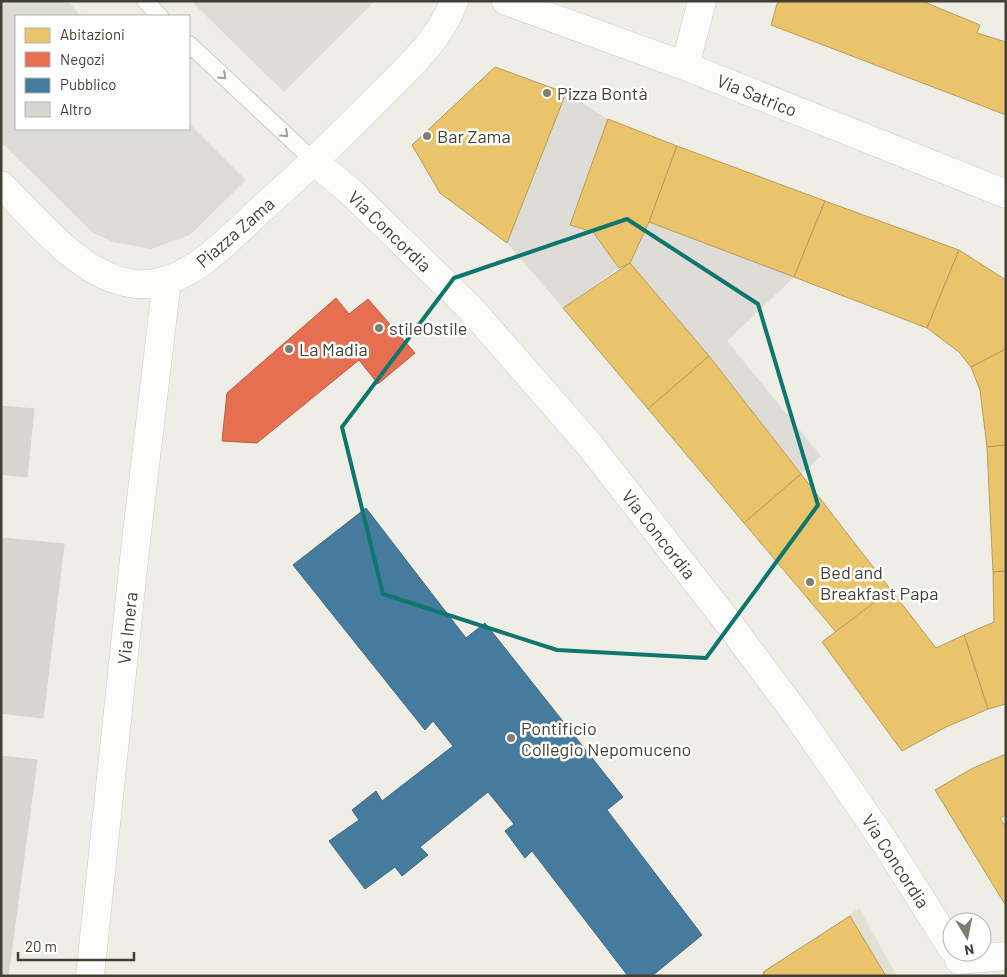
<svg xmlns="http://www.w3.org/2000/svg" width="1007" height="977" font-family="Barlow,sans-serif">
<rect width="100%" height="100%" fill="#eeede6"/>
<!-- residential -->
<path fill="#e3e1d3" d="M859 908 897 976H767Z"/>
<!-- parking -->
<g fill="#dddcd6">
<path d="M1 1H67L82 16H16V129H189V123L246 180 190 235 151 249 113 242 92 232 1 142Z"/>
<path d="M191 1H375L284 92Z"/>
<path d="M566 93 608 119 570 225 617 242 628 213 794 277 727 341 821 456 801 474 709 356 630 263 619 268 563 308 507 243Z"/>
</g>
<!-- homes -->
<g fill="#e9c46a" stroke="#b79c5a">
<path d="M778 1H922L980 25 977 33 1006 42V115L771 25Z"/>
<path d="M495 67 566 93 507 243 440 193 412 145Z"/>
<path d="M608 119 677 146 649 222 630 263 619 268 593 232 570 225Z"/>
<path d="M677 146 825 201 794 277 649 222Z"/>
<path d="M825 201 959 250 927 328 794 277Z"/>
<path d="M959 250 1006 280V349L971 367 959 352 927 328Z"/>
<path d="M630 263 709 356 648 409 563 308Z"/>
<path d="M1006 349V445L987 447 980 390 971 367Z"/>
<path d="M709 356 801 474 744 523 648 409Z"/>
<path d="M1006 445V571L993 572 987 447Z"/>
<path d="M801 474 891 590 836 632 744 523Z"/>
<path d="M1006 571V704L988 709 964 635 994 622 993 572Z"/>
<path d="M891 590 936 648 964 635 988 709 946 727 902 751 822 642Z"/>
<path d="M1006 754V815L1000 818 1006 827V906L935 790 973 768Z"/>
<path d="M850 916 886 976H765L763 972Z"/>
</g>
<!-- shops -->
<path fill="#e76f51" stroke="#b66148" d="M336 298 349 314 368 299 415 353 378 384 359 360 257 443 222 441 227 393Z"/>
<!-- public -->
<path fill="#457b9d" stroke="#44697d" d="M366 508 466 638 485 623 623 797 607 810 702 935 652 976H628L532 851 525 858 505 831 514 824 488 792 420 847 428 855 402 876 395 867 365 889 329 841 359 820 352 810 376 791 382 801 453 746 433 721 425 730 293 565Z"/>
<!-- building -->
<g fill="#d7d6cf" stroke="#d6d4cc">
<path d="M1 406 34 409 27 477 1 474Z"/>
<path d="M1 538 64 544 43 718 1 713Z"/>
<path d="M1 756 37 760 8 976H1Z"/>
</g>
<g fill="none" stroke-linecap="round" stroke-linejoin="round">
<!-- service casing -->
<g stroke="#cccbc4" stroke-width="18">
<g id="service">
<path d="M145 1 160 16"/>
<path d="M189 44 314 161"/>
</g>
</g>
<!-- minor casing -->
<g stroke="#cccbc4" stroke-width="29">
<g id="minor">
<path d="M506 1 685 66 1006 194"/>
<path d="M685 66 702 1"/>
<path d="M314 161 352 193 471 309 588 443 727 621 800 719 884 841 952 948"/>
<path d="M1 185C38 221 82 279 136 284 159 286 181 276 199 264 221 249 240 229 259 211 298 177 335 141 372 104 401 74 440 42 454 1"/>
<path d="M959 960 1006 956"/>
<path d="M90 976 135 550 167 280"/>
</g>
</g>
<!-- service -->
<use href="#service" stroke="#fcfcfb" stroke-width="16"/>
<!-- minor -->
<use href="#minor" stroke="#fcfcfb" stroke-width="28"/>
</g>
<!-- one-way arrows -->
<defs><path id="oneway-chevron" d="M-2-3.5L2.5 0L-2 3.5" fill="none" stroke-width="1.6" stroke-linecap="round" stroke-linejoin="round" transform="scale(1.25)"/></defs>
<g stroke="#a09e97">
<use href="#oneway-chevron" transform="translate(223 76) rotate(43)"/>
<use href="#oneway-chevron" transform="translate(285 134) rotate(43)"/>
</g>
<!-- marked area -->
<path fill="none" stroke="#0f766e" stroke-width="4" stroke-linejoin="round" d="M627 219 758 304 818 505 706 658 557 650 383 594 342 427 454 278Z"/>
<!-- markers -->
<g fill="#7f7d72" stroke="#fff" stroke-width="2">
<circle cx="547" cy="93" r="5"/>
<circle cx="427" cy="136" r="5"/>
<circle cx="379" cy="328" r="5"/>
<circle cx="289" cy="349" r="5"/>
<circle cx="810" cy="582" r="5"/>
<circle cx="511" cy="738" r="5"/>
</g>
<g text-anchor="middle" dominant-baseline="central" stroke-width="5" stroke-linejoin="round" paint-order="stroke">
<!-- poi labels -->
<g font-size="18" fill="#434033" stroke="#fff" text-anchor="start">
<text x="557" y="93">Pizza Bontà</text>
<text x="437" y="136">Bar Zama</text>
<text x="389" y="328">stileOstile</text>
<text x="299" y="349">La Madia</text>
<text x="820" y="572">Bed and<tspan x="820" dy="21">Breakfast Papa</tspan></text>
<text x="521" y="728">Pontificio<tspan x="521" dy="21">Collegio Nepomuceno</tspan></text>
</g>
<!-- street labels -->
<g font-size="18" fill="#434033" stroke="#fff">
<text transform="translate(757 95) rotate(22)">Via Satrico</text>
<text transform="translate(390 231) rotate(44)">Via Concordia</text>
<text transform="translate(235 232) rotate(-41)">Piazza Zama</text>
<text transform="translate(659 534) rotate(52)">Via Concordia</text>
<text transform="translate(127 628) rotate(-84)">Via Imera</text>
<text transform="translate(896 861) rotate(57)">Via Concordia</text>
</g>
</g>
<!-- border -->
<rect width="1007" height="977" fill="none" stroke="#434033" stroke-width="5"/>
<!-- legend -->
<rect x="15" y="15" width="175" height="115" fill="#ffffff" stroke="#b4b3ad"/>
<rect x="25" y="28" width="25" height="15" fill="#e9c46a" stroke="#b4b3ad"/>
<text x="60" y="40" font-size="15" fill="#434033">Abitazioni</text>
<rect x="25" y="52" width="25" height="15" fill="#e76f51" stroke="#b4b3ad"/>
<text x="60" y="65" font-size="15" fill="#434033">Negozi</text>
<rect x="25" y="78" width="25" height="15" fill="#457b9d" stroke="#b4b3ad"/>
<text x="60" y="90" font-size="15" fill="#434033">Pubblico</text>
<rect x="25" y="102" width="25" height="15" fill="#d7d6cf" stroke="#b4b3ad"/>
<text x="60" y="115" font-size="15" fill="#434033">Altro</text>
<!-- north arrow -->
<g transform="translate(967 937) rotate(170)"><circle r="24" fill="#ffffff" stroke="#b4b3ad"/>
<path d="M0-4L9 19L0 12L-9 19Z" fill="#7f7d72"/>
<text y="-8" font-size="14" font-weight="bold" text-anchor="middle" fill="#434033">N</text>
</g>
<!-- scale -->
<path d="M18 952v8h116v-8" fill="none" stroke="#434033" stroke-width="2.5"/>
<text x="25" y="952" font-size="15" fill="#434033" stroke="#ffffff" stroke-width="4" paint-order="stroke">20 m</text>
</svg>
